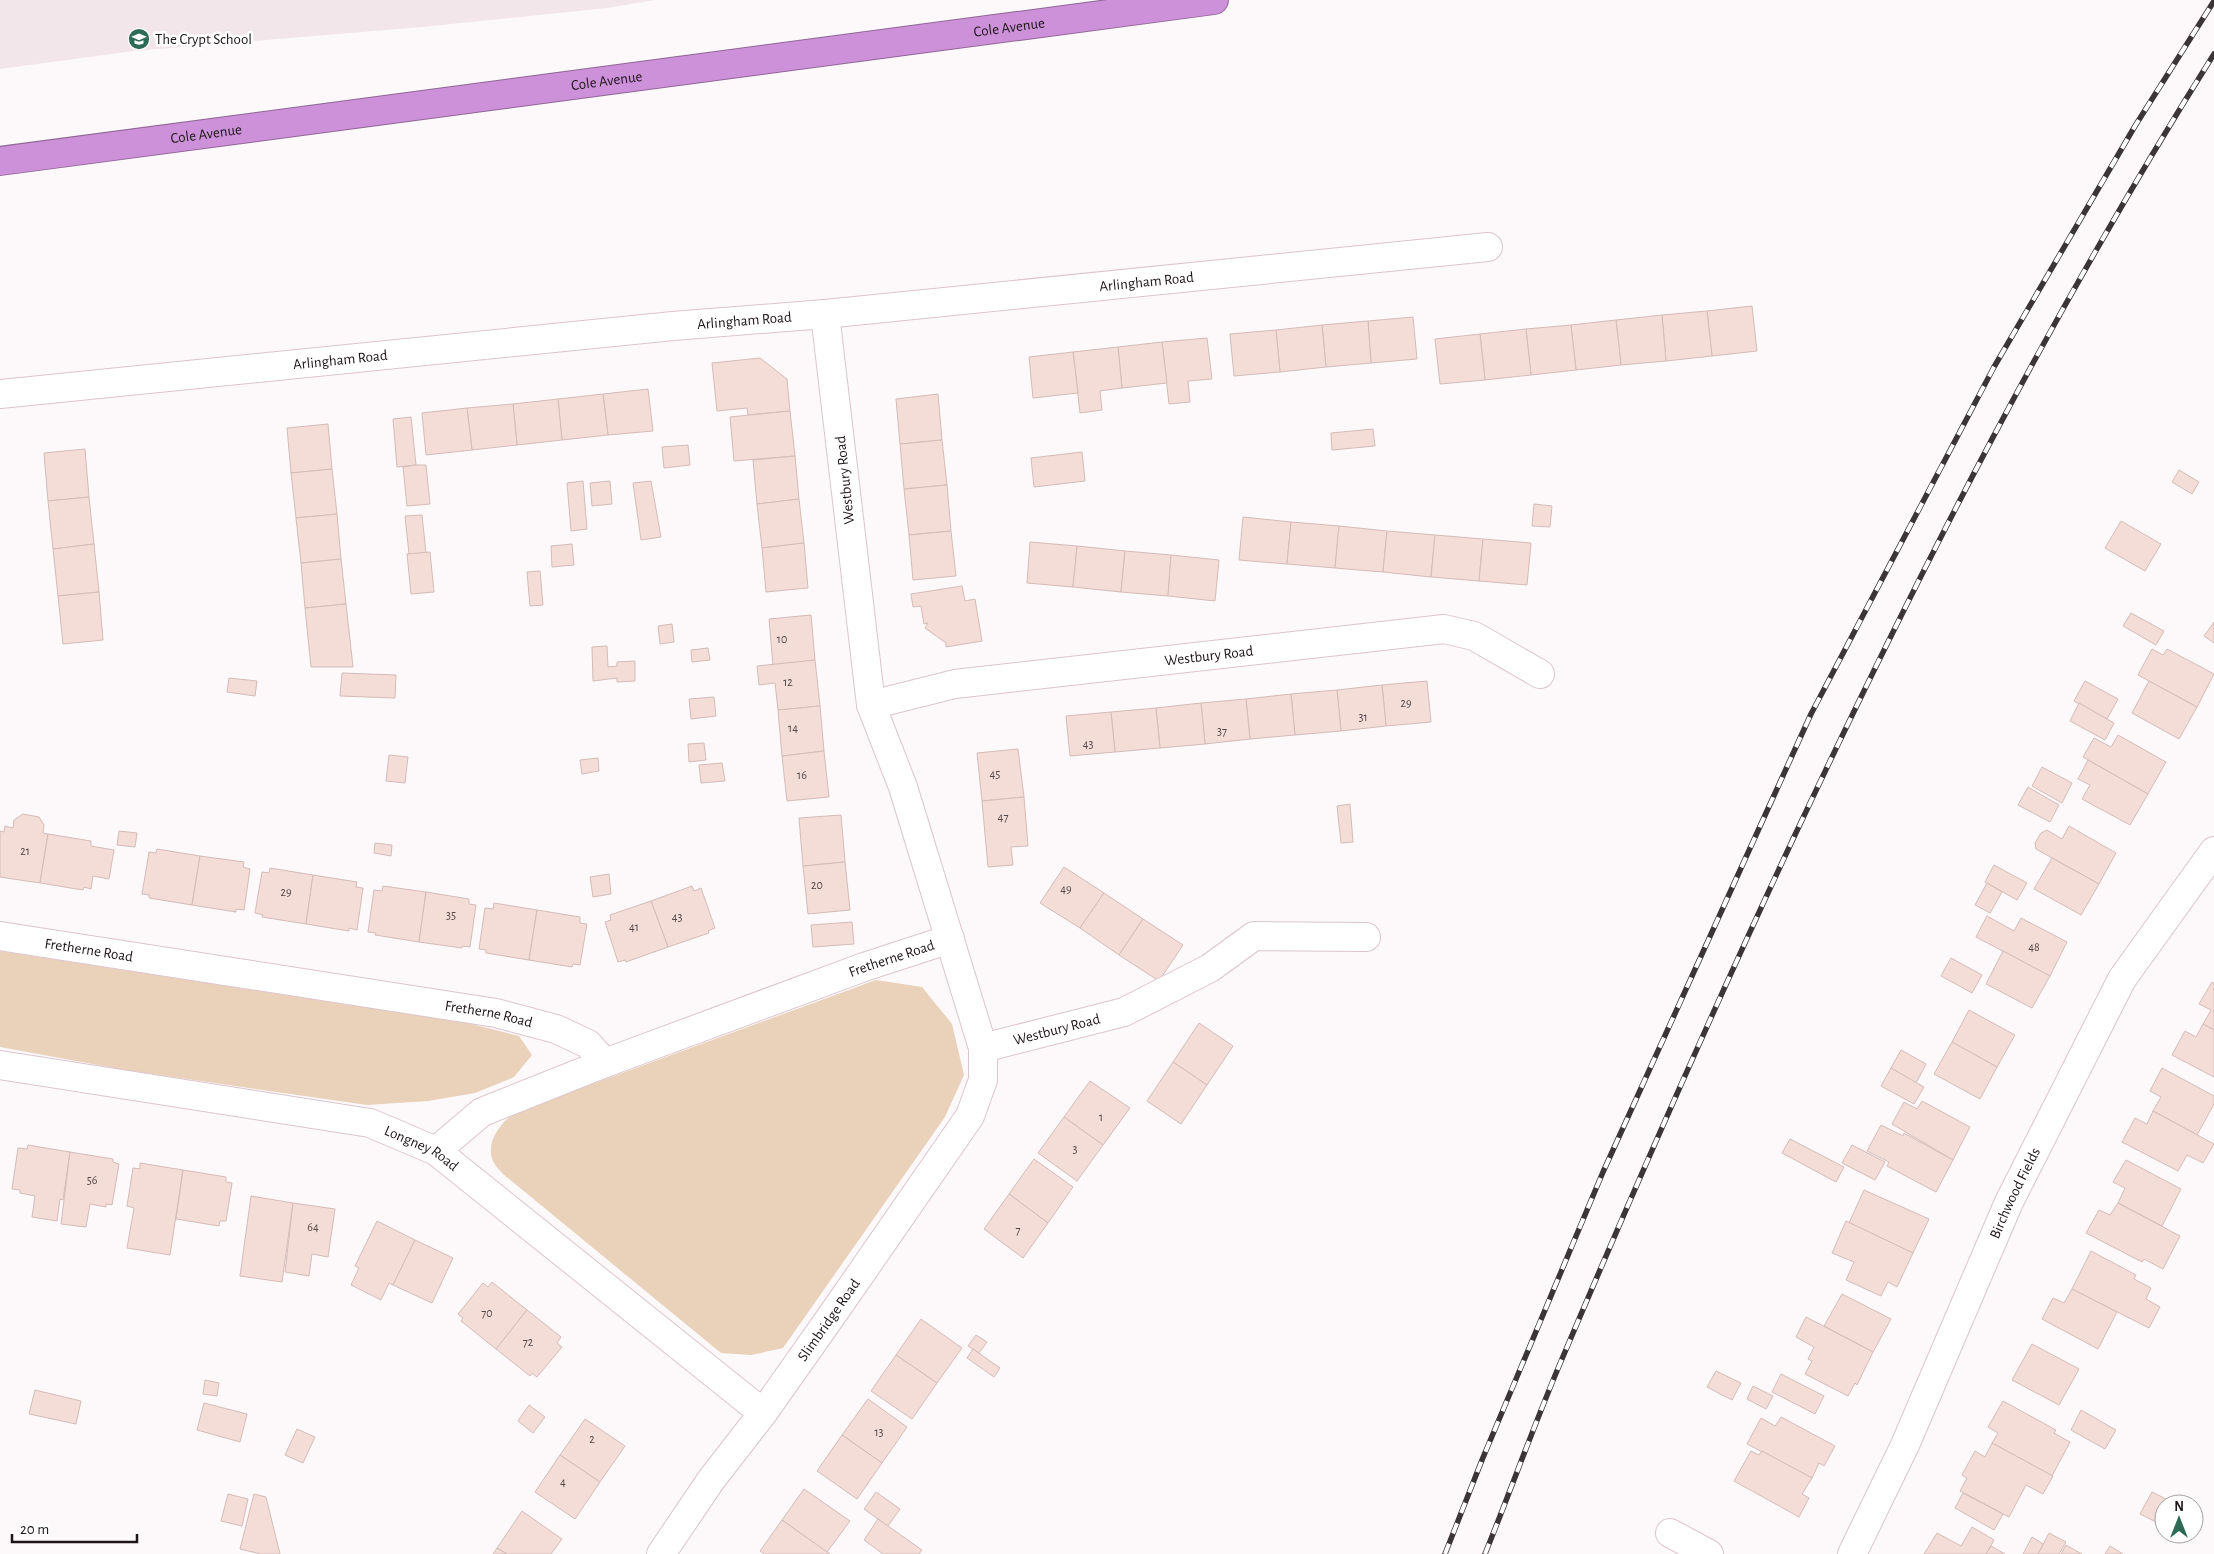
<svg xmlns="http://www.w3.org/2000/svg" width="2214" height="1554" font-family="'Alegreya Sans',sans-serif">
<rect width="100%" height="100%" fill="#fdf8fa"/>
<!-- built -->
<path fill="#f3e6ea" d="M0 0H655L607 8 422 27 134 51 0 69Z"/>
<!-- green -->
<g fill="#e9d1ba">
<path d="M0 951 467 1023 519 1036 532 1055 514 1077 475 1093 428 1101 367 1105 125 1070 0 1047Z"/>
<path d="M876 980 922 987 952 1024 964 1075 945 1117 783 1348 751 1355 721 1353 503 1174C500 1170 495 1166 493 1161 485 1142 501 1122 516 1112Z"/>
</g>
<!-- building -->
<g fill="#f4dcd7" stroke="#d4bcb8">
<path d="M1752 306 1757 351 1712 356 1707 311Z"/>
<path d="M1707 311 1712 356 1666 361 1662 315Z"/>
<path d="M1662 315 1666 361 1621 365 1616 320Z"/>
<path d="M1413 317 1417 359 1371 363 1368 321Z"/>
<path d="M1616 320 1621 365 1576 370 1571 325Z"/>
<path d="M1368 321 1371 363 1326 367 1322 325Z"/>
<path d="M1322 325 1326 367 1280 372 1276 330Z"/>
<path d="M1571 325 1576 370 1531 375 1526 329Z"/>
<path d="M1526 329 1531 375 1485 380 1480 334Z"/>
<path d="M1276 330 1280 372 1234 376 1230 334Z"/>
<path d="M1480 334 1485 380 1440 384 1435 339Z"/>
<path d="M1207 338 1212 379 1188 381 1190 402 1169 404 1162 342Z"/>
<path d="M1162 342 1167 383 1122 388 1118 347Z"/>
<path d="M1118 347 1122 388 1100 391 1102 410 1080 413 1073 352Z"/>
<path d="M1073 352 1078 393 1033 398 1029 357Z"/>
<path d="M760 358 787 379 790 411 748 415 747 408 717 411 712 363Z"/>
<path d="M648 389 653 431 608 435 603 394Z"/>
<path d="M603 394 608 435 562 440 558 399Z"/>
<path d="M938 394 942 440 900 444 896 399Z"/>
<path d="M558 399 562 440 517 445 513 404Z"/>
<path d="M513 404 517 445 472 450 467 408Z"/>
<path d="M467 408 472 450 426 455 422 413Z"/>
<path d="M790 411 795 456 734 461 730 417Z"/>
<path d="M411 417 416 465 397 467 393 419Z"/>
<path d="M328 424 332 469 291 473 287 428Z"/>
<path d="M1373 429 1375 446 1332 450 1331 433Z"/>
<path d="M942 440 947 485 904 489 900 444Z"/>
<path d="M688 445 690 465 664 468 662 447Z"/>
<path d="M85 449 89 497 48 501 44 453Z"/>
<path d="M1082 452 1085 481 1034 487 1031 458Z"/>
<path d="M795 456 799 499 757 504 753 460Z"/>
<path d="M416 465H426L430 504 407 506 403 467Z"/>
<path d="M332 469 337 514 296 518 291 473Z"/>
<path d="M2179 470 2199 482 2192 494 2172 482Z"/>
<path d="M583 481 587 529 571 531 567 483Z"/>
<path d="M610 481 612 504 592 506 590 483Z"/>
<path d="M651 481 661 537 641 540 633 483Z"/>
<path d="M947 485 951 531 909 535 904 489Z"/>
<path d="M89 497 94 544 53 549 48 501Z"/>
<path d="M799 499 804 543 762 548 757 504Z"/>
<path d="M1534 504 1552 506 1550 527 1532 526Z"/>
<path d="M337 514 341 559 301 563 296 518Z"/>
<path d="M422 515 426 553 409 554 405 516Z"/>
<path d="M1243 517 1291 522 1287 564 1239 560Z"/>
<path d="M2121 521 2161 544 2145 571 2105 548Z"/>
<path d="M1291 522 1339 526 1335 568 1287 564Z"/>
<path d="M1339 526 1387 531 1383 572 1335 568Z"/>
<path d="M951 531 956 576 913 580 909 535Z"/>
<path d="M1387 531 1435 535 1431 577 1383 572Z"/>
<path d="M1435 535 1483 539 1479 581 1431 577Z"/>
<path d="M1483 539 1531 543 1527 585 1479 581Z"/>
<path d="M1030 542 1077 546 1073 587 1027 583Z"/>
<path d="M804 543 808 588 766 592 762 548Z"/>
<path d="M94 544 99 592 58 596 53 549Z"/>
<path d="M572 544 574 565 552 567 551 546Z"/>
<path d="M1077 546 1125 551 1121 592 1073 587Z"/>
<path d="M1125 551 1171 555 1168 596 1121 592Z"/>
<path d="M430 552 434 592 411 594 407 554Z"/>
<path d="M1171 555 1219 560 1215 601 1168 596Z"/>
<path d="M341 559 346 604 305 608 301 563Z"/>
<path d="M540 571 543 605 530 606 527 572Z"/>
<path d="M962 586 965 601 975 599 982 641 946 647V643L925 628 928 623 924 624 921 606 913 607 911 594Z"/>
<path d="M99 592 103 640 63 644 58 596Z"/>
<path d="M346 604 353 667H311L305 608Z"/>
<path d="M2131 613 2164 631 2156 645 2123 626Z"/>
<path d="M811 615 815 660 773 665 769 619Z"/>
<path d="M2214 622V643L2204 636Z"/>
<path d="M672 624 674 642 660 644 658 626Z"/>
<path d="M607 646 608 667 617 666V662L635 661V681L617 682V678L593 681 592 647Z"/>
<path d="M708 648 710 660 692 662 691 650Z"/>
<path d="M2152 649 2163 655 2167 649 2214 674 2197 707 2138 675Z"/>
<path d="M815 660 820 706 778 710 775 683 759 685 757 666Z"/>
<path d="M342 673 396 675 395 698 340 696Z"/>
<path d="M229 678 257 681 255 696 227 692Z"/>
<path d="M1427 681 1431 722 1386 726 1382 685Z"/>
<path d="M2085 681 2118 699 2107 719 2074 701Z"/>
<path d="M2149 681 2197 707 2179 739 2132 713Z"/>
<path d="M1382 685 1386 726 1341 731 1337 690Z"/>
<path d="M1337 690 1341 731 1295 735 1291 694Z"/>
<path d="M1291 694 1295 735 1250 739 1246 699Z"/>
<path d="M714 697 716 716 691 719 689 699Z"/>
<path d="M1246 699 1250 739 1205 744 1201 703Z"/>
<path d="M1201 703 1205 744 1160 748 1156 708Z"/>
<path d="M2079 703 2114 723 2105 740 2070 721Z"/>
<path d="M820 706 824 751 782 756 778 710Z"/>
<path d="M1156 708 1160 748 1115 752 1111 712Z"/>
<path d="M1111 712 1115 752 1070 756 1066 716Z"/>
<path d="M2118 735 2166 762 2148 794 2083 757 2094 738 2111 747Z"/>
<path d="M704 743 706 760 689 762 688 744Z"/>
<path d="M1018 749 1024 797 982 801 977 753Z"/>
<path d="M824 751 829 797 787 801 782 756Z"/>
<path d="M389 755 408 757 405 783 386 781Z"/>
<path d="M598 758 599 771 582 774 580 760Z"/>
<path d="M2088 760 2148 794 2130 825 2082 799 2090 785 2078 779Z"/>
<path d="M722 763 725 781 701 783 699 765Z"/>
<path d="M2042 767 2072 783 2062 803 2032 786Z"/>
<path d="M2028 787 2059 805 2050 822 2018 805Z"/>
<path d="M1024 797 1028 846 1011 847 1013 865 988 867 982 801Z"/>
<path d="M1350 804 1353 842 1341 843 1337 806Z"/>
<path d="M23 814 39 817 44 825 43 833 48 834 40 883 0 877V831L4 832 5 826 13 828 14 820Z"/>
<path d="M841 815 845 862 803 866 799 818Z"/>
<path d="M2069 826 2116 853 2099 884 2036 849 2035 843 2041 833 2047 830 2062 839Z"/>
<path d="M119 831 137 833 135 847 117 845Z"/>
<path d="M48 834 91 841V846L114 850 109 879 93 876 91 889 84 887 83 890 40 883Z"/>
<path d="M375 843 392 845 391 856 374 853Z"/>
<path d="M157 849 200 856 192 905 149 898V895L142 894 149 852 156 853Z"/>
<path d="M200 856 244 862 243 867 250 869 244 910 236 909V912L192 905Z"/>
<path d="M2052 858 2099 884 2081 915 2034 889Z"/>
<path d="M845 862 850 910 808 914 803 866Z"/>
<path d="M1994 865 2027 883 2017 900 1985 882Z"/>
<path d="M1064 867 1104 893 1080 928 1040 903Z"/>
<path d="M270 868 313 875 306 924 262 917 263 915 255 913 262 872 269 873Z"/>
<path d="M609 874 611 894 593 897 590 877Z"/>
<path d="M313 875 357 882 356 887 363 888 357 930 349 928V931L306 924Z"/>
<path d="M1987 883 2002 892 1990 913 1975 905Z"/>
<path d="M383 886 426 892 419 942 375 935 376 933 368 932 374 890 382 891Z"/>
<path d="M692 886 694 891 701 888 715 928 708 931 709 933 668 947 651 901Z"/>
<path d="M426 892 469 899V904L476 905 470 947 462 946V948L419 942Z"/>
<path d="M1104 893 1143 919 1119 955 1080 928Z"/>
<path d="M651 901 668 947 626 962 625 960 618 962 605 922 611 920 610 915Z"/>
<path d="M494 903 537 910 529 960 486 953V950L479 949 485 908 493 909Z"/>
<path d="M537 910 580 917V923L587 924 580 965 573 964 572 967 529 960Z"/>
<path d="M1987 916 2014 931 2021 918 2067 942 2050 976 1976 937Z"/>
<path d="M1143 919 1183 945 1159 981 1119 955Z"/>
<path d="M852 922 854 944 813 947 811 925Z"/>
<path d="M2003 951 2050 976 2032 1008 1986 984Z"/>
<path d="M1951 958 1982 975 1972 993 1941 976Z"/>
<path d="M2212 982 2214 983V1030L2203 1024 2211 1010 2199 1004Z"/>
<path d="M1969 1010 2015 1035 1997 1067 1952 1042Z"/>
<path d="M1199 1023 1233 1046 1207 1085 1173 1062Z"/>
<path d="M2203 1024 2214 1030V1077L2172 1055 2185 1031 2196 1037Z"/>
<path d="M1952 1042 1997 1067 1980 1099 1934 1074Z"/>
<path d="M1901 1050 1926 1064 1916 1083 1891 1068Z"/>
<path d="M1173 1062 1207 1085 1181 1124 1147 1101Z"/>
<path d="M1891 1068 1924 1087 1914 1104 1881 1086Z"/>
<path d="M2162 1068 2214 1096V1104L2197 1135 2153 1111 2161 1097 2150 1091Z"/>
<path d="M1090 1081 1130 1108 1103 1145 1064 1117Z"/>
<path d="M1922 1101 1970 1127 1953 1160 1892 1124 1904 1102 1917 1109Z"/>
<path d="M2153 1111 2214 1144 2203 1163 2187 1155 2178 1171 2122 1142 2135 1118 2147 1124Z"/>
<path d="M1064 1117 1103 1145 1077 1181 1038 1153Z"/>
<path d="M1881 1125 1903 1136 1904 1133 1953 1160 1936 1192 1887 1166 1889 1162 1867 1151Z"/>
<path d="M1790 1139 1844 1167 1836 1182 1782 1153Z"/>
<path d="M28 1145 70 1152 63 1200 60 1199 57 1221 32 1217 35 1196 20 1193V1190L12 1189 18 1148 27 1149Z"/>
<path d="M1852 1145 1885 1162 1875 1180 1842 1163Z"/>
<path d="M70 1152 113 1159V1162L119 1164 112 1205 106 1204V1207L90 1204 86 1227 61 1224Z"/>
<path d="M1034 1159 1073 1187 1048 1223 1009 1194Z"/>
<path d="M2126 1160 2181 1189 2162 1226 2118 1203 2125 1188 2113 1182Z"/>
<path d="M140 1163 183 1170 170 1255 127 1248 134 1208 127 1206 133 1168 140 1169Z"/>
<path d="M183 1170 226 1177V1182L232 1183 226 1221H220L219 1226 176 1219Z"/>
<path d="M1864 1190 1929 1219 1913 1253 1849 1223Z"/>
<path d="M1009 1194 1048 1223 1023 1258 984 1229Z"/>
<path d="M251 1196 293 1203 282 1282 240 1276Z"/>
<path d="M293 1203 335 1209 328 1257 312 1254 309 1276 285 1272Z"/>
<path d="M2118 1203 2180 1236 2163 1269 2144 1259 2142 1262 2086 1233 2099 1210 2110 1215Z"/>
<path d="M377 1221 415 1240 393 1285 389 1283 381 1300 351 1285 359 1268 355 1266Z"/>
<path d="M1846 1221 1913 1253 1897 1287 1888 1282 1881 1296 1846 1280 1854 1262 1832 1253Z"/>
<path d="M415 1240 453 1258 432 1303 393 1285Z"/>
<path d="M2091 1251 2136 1275 2134 1279 2151 1288 2146 1299 2160 1307 2149 1328 2072 1289Z"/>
<path d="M492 1282 527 1310 496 1349 461 1321 463 1318 458 1314 483 1283 488 1287Z"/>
<path d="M2072 1289 2117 1312 2098 1349 2042 1319 2053 1298 2064 1303Z"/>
<path d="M1842 1294 1891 1319 1873 1352 1824 1326Z"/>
<path d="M527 1310 561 1337 557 1343 562 1347 537 1377 532 1373 530 1376 496 1349Z"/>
<path d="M1806 1317 1873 1352 1857 1385 1855 1383 1848 1396 1805 1374 1812 1361 1808 1359 1814 1347 1796 1337Z"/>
<path d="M921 1319 962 1348 937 1383 896 1355Z"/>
<path d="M976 1335 987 1342 979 1353 968 1346Z"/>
<path d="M2032 1344 2079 1369 2059 1405 2012 1380Z"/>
<path d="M973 1349 1000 1368 994 1377 967 1358Z"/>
<path d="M896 1355 937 1383 912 1419 871 1391Z"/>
<path d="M1716 1371 1741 1383 1732 1400 1707 1387Z"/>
<path d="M1781 1374 1824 1396 1815 1414 1772 1392Z"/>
<path d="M205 1380 219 1383 217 1396 203 1394Z"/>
<path d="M1753 1386 1773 1396 1766 1409 1747 1399Z"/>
<path d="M35 1390 81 1401 76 1424 29 1414Z"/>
<path d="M868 1399 907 1427 882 1463 842 1435Z"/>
<path d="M2003 1401 2056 1430 2054 1433 2070 1442 2052 1476 1992 1443 1998 1433 1988 1427Z"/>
<path d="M204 1403 247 1414 240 1442 197 1430Z"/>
<path d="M529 1405 545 1417 533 1433 518 1421Z"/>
<path d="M2081 1410 2116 1430 2105 1449 2071 1430Z"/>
<path d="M1781 1417 1835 1446 1824 1466 1819 1463 1812 1478 1747 1444 1761 1418 1775 1426Z"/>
<path d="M585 1419 625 1446 600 1482 560 1455Z"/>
<path d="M297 1429 315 1437 303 1463 285 1455Z"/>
<path d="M842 1435 882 1463 857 1499 817 1471Z"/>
<path d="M1992 1443 2053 1476 2043 1494 2026 1485 2009 1517 1960 1491 1967 1478 1962 1475 1975 1451 1985 1457Z"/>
<path d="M1751 1451 1759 1455 1762 1451 1812 1478 1802 1494 1809 1498 1799 1517 1734 1481Z"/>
<path d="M560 1455 600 1482 575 1519 535 1492Z"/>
<path d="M804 1489 850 1521 827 1552 782 1520Z"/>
<path d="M876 1492 900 1509 888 1526 864 1509Z"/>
<path d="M2152 1492 2168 1500 2156 1522 2140 1514Z"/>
<path d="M1963 1493 2003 1514 1994 1530 1955 1508Z"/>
<path d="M228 1494 248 1499 242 1526 221 1521Z"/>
<path d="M254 1494 266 1497 280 1554H261L240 1549Z"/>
<path d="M522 1511 562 1539 551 1554H507L497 1548Z"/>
<path d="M878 1519 922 1550 919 1554H883L864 1540Z"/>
<path d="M782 1520 827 1552 830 1554H764L760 1551Z"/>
<path d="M1972 1527 1994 1540 1986 1554H1924L1937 1533 1961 1546Z"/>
<path d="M2049 1533 2066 1542 2059 1554H2038Z"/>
<path d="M2032 1537 2043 1544 2038 1554H2023Z"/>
<path d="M2066 1545 2082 1554H2061Z"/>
<path d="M1991 1546 2005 1554H1986Z"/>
<path d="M2110 1546 2123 1554H2105Z"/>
<path d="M497 1548 507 1554H493Z"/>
</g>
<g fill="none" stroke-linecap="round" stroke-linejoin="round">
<!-- street casing -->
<g stroke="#dcc5cc" stroke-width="30">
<g id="street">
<path id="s1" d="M0 394 673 326 825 314 1488 247"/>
<path id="s2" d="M871 705 955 684 1444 629 1474 636 1540 674"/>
<path id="s3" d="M0 936 496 1013 556 1029 588 1044 605 1063 864 967 950 939"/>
<path id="s4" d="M983 1048 1124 1012 1210 968 1254 936 1366 937"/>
<path id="s5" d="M0 1065 370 1123 436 1151 763 1413"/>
<path d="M436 1151 482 1112 605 1063"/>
<path d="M1670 1533 1709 1554"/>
<path id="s6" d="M661 1554 711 1480 763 1413 837 1308 970 1116 983 1080V1048L903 787 871 705 825 314"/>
<path id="s7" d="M1852 1554 1905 1445 2009 1202 2122 979 2214 851"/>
</g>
</g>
<!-- highway casing -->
<g stroke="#8f6696" stroke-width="30">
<g id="highway">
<path id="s8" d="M0 161 1214 0"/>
</g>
</g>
<!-- street -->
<use href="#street" stroke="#fff" stroke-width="28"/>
<!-- highway -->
<use href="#highway" stroke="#cd91da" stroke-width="28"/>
<!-- rail casing -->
<g stroke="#3c3538" stroke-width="5.5">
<g id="rail">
<path d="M1445 1554 1482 1460 1603 1172 1811 714 1994 367 2135 126 2214 1"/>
<path d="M1485 1554C1510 1492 1533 1428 1559 1366 1634 1189 1712 1012 1794 837 1920 569 2056 305 2214 54"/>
</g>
</g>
<!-- rail -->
<use href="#rail" stroke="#fff" stroke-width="4" stroke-dasharray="11" stroke-linecap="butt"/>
</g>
<!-- icons -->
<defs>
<g id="school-disc" transform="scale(1.125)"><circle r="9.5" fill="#2d6b57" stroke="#fff"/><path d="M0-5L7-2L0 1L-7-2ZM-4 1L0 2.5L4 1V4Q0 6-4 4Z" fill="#fff"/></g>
</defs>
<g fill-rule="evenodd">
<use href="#school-disc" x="139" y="39"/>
</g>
<g text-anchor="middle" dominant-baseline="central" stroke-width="5" stroke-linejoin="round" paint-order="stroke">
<!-- number labels -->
<g font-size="12" fill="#534748">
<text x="782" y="639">10</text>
<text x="788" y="682">12</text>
<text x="1406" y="703">29</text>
<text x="1363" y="717">31</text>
<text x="793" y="728">14</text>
<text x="1222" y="731">37</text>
<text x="1088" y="744">43</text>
<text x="995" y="774">45</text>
<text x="802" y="775">16</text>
<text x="1003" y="817">47</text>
<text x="25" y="851">21</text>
<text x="817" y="885">20</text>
<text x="1066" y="889">49</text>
<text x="286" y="892">29</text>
<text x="451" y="915">35</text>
<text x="677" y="917">43</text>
<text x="634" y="927">41</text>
<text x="2034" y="947">48</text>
<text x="1101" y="1117">1</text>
<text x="1075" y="1149">3</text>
<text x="92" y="1180">56</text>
<text x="313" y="1227">64</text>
<text x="1018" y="1230">7</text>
<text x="487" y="1313">70</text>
<text x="528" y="1342">72</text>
<text x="879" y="1432">13</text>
<text x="592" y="1439">2</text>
<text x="563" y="1482">4</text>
</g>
<!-- street labels -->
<g font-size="15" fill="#1d1518" stroke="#fff">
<text stroke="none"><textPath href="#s8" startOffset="1018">Cole Avenue</textPath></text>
<text stroke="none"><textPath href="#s8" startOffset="612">Cole Avenue</textPath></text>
<text stroke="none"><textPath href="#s8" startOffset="208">Cole Avenue</textPath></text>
<text stroke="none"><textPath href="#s1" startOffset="1152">Arlingham Road</textPath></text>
<text stroke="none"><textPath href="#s1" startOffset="748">Arlingham Road</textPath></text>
<text stroke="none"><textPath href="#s1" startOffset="342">Arlingham Road</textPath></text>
<text transform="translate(845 480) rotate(-96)">Westbury Road</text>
<text stroke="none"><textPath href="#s2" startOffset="342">Westbury Road</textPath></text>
<text stroke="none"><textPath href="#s3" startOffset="90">Fretherne Road</textPath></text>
<text stroke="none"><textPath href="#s3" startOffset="930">Fretherne Road</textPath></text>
<text stroke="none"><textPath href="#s3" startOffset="495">Fretherne Road</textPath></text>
<text stroke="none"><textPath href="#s4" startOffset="76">Westbury Road</textPath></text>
<text stroke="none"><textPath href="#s5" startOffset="432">Longney Road</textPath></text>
<text stroke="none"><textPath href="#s7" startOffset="396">Birchwood Fields</textPath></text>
<text stroke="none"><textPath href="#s6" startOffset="288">Slimbridge Road</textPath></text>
</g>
<!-- poi labels -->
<g font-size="15" fill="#1d1518" stroke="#fff" text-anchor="start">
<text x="155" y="39">The Crypt School</text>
</g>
</g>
<!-- north arrow -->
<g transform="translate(2179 1519)"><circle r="24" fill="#ffffff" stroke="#a5a1a3"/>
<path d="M0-4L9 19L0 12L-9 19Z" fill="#2d6b57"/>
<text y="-8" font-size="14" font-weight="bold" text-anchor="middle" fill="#1d1518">N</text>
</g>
<!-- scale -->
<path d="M12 1534v8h125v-8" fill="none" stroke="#1d1518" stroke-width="2.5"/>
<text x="20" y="1534" font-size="15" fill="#1d1518" stroke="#ffffff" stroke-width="4" paint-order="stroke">20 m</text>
</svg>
